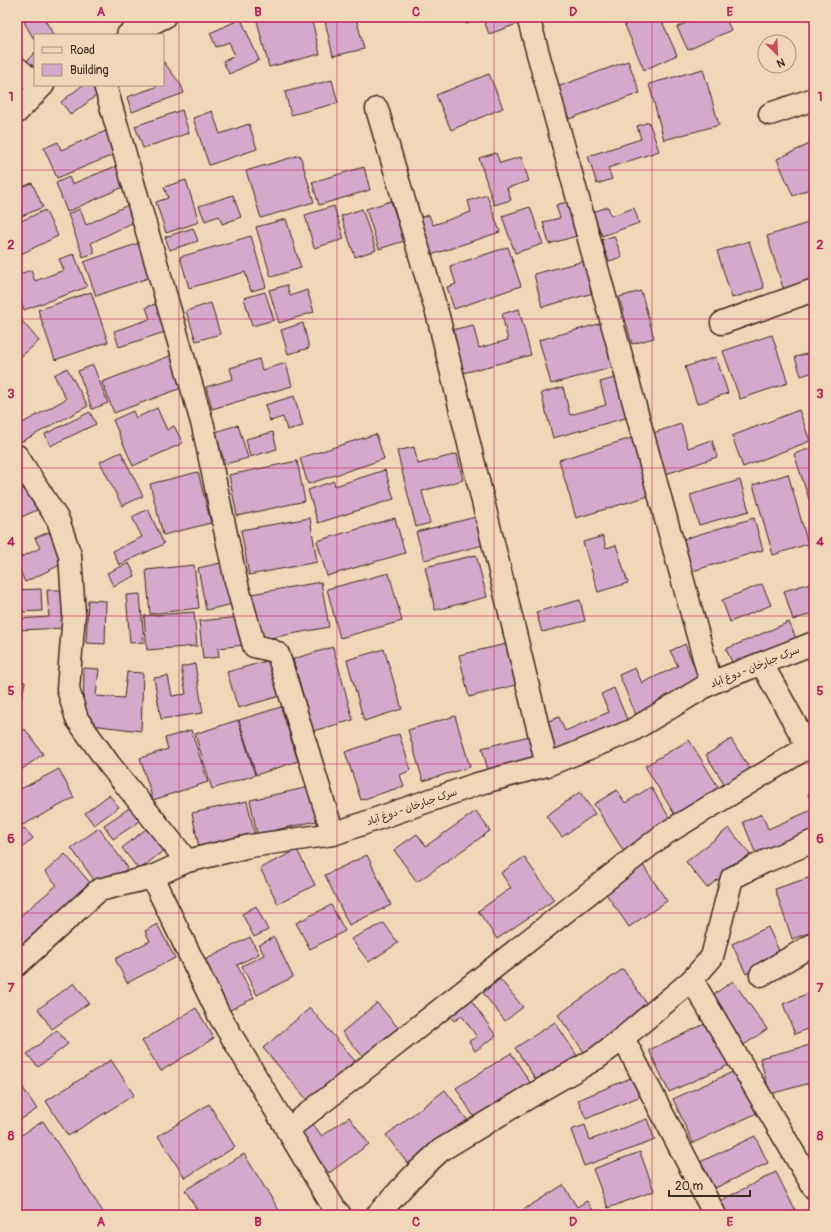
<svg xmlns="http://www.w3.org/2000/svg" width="831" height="1232" font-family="Pangolin,'Playpen Sans Arabic',sans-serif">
<rect width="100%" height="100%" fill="#f0d7b8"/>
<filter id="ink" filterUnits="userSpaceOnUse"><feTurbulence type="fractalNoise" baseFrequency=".025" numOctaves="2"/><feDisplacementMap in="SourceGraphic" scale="8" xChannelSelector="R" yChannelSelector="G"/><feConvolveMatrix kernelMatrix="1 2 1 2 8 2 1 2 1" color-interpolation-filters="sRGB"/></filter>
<g filter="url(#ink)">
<!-- building -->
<g fill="#d6a9cc" stroke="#3b2a1e">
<path d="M33 17H43L54 35H35V41L24 22Z"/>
<path d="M256 17H311L320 54 269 67Z"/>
<path d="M324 17H356L364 49 333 56Z"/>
<path d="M463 17H518L520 23 489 34 483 18 466 24Z"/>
<path d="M637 17H660L677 55 644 70 624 23Z"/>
<path d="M699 17H725L731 30 688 50 677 27Z"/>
<path d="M241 19 259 60 229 74 223 61 235 56 229 42 216 47 210 33Z"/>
<path d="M35 52V72L25 63Z"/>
<path d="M163 61 181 85 184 93 132 112 127 97 156 87 155 85H163Z"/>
<path d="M628 61 640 93 569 119 557 87Z"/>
<path d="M703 69 719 125 664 140 649 84Z"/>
<path d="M489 74 503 108 451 130 436 95Z"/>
<path d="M332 80 338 103 291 115 285 92Z"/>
<path d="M83 85H97L102 91 71 115 61 102Z"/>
<path d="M182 110 189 133 143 148 135 126Z"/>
<path d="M212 111 220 134 249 124 257 149 209 165 193 118Z"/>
<path d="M649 122 659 151 608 168 612 179 597 184 588 156 641 139 637 126Z"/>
<path d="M108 130 118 153 57 178 44 148 58 142 61 150Z"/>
<path d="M814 142V187L793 196 777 159Z"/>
<path d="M496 153 500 163 521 157 529 181 507 188 511 200 494 205 479 158Z"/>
<path d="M300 155 314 202 261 218 246 171Z"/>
<path d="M121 164 130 184 67 212 56 183 69 177 72 184Z"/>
<path d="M364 167 370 190 319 205 312 182Z"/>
<path d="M186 180 199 222 166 233 156 202 168 198 164 187Z"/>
<path d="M32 183 43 207 17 218V189Z"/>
<path d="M233 195 241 217 222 224 219 216 205 221 199 206Z"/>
<path d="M487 195 500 232 431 255 418 218 429 215 433 225 471 212 468 201Z"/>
<path d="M391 201 404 241 379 249 366 209Z"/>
<path d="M570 201 580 235 549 244 543 222 560 218 556 205Z"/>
<path d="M132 203 138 220 91 243 95 253 83 257 68 214 80 209 86 225Z"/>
<path d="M334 206 344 239 314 248 305 215Z"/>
<path d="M530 207 543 244 515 253 502 216Z"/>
<path d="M608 207 611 216 634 208 639 223 602 236 593 212Z"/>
<path d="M362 209 376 250 355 257 341 216Z"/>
<path d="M45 210 58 236 17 256V223Z"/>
<path d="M286 219 301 268 271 277 256 227Z"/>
<path d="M814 221V281L784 291 767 236Z"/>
<path d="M193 228 198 241 170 250 165 237Z"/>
<path d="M251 236 266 287 251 291 245 272 189 288 180 257Z"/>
<path d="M614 236 622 257 609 261 601 240Z"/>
<path d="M749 241 764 288 732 298 717 251Z"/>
<path d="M142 242 154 276 96 296 84 262Z"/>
<path d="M508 247 521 286 454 309 447 287 456 284 450 266Z"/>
<path d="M74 254 87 287 24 310 17 291V275L31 270 35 281 64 270 59 259Z"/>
<path d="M588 260 597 292 542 307 534 274Z"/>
<path d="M287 285 290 296 307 290 314 312 279 323 269 290Z"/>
<path d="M641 291 654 338 632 344 619 297Z"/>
<path d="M91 292 108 342 55 360 38 310Z"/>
<path d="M265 292 274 320 252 326 244 298Z"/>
<path d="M162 302 171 330 119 347 114 331 150 319 146 307Z"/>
<path d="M211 303 220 334 196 341 186 311Z"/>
<path d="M519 309 531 355 463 373 452 330 473 325 479 348 508 340 502 314Z"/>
<path d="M17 315 39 341 17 360Z"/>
<path d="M606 322 618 366 551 384 539 340Z"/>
<path d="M303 323 309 348 288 354 281 330Z"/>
<path d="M772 335 788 383 740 399 723 351Z"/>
<path d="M814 352V372L801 376 795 357Z"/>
<path d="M175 354 187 386 114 413 102 382Z"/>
<path d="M716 357 728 393 697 404 685 367Z"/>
<path d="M259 359 262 370 286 363 292 386 212 409 206 387 233 379 230 368Z"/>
<path d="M93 365 108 403 92 409 78 371Z"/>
<path d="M67 368 88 406 19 443 17 440V426L66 399 54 375Z"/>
<path d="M618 377 629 417 553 438 541 393 563 387 570 415 606 405 600 382Z"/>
<path d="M294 396 303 426 287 430 283 417 270 421 265 405Z"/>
<path d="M157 408 167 430 174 426 183 443 133 466 113 420 133 411 136 418Z"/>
<path d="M799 410 810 441 743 467 732 436Z"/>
<path d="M90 412 96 424 50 446 45 434Z"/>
<path d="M681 424 688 448 712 440 717 457 663 475 650 434Z"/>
<path d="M238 425 248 458 225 464 215 432Z"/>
<path d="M273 432 277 449 250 457 246 439Z"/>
<path d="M376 434 384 459 308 484 300 458Z"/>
<path d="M635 437 652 495 576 518 559 460Z"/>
<path d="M414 447 418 464 457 454 463 480 422 491 430 523 416 527 397 451Z"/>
<path d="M814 447V497L809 499 794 454Z"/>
<path d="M121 452 143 496 122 506 100 462Z"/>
<path d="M297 461 305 501 237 516 229 475Z"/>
<path d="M385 470 394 499 318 523 308 490 334 481 335 486Z"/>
<path d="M198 472 211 523 163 535 150 484Z"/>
<path d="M788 474 808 544 773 555 753 485Z"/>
<path d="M740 480 749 511 699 525 690 495Z"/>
<path d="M27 487 37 510 17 519V491Z"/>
<path d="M148 509 164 544 119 565 113 551 142 537 132 517Z"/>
<path d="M476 517 483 545 424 560 416 532Z"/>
<path d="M310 518 317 562 249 575 241 530Z"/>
<path d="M395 518 405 553 327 576 317 541Z"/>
<path d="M754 518 763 550 689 572 680 540Z"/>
<path d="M49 532 64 563 25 582 17 564V559L40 548 35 538Z"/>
<path d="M603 536 606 548 616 545 628 583 598 592 583 542Z"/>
<path d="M476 555 487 597 435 610 425 567Z"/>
<path d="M225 562 233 604 206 610 198 568Z"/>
<path d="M129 563 135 576 113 586 107 573Z"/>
<path d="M194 565 199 608 150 614 146 570Z"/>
<path d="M389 573 402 621 340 638 327 589Z"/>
<path d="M321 582 329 627 259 640 251 594Z"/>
<path d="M814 582V613L793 620 784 591Z"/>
<path d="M762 584 771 605 730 622 722 600Z"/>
<path d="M41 589 42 611 18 612 17 590Z"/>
<path d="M47 590H63L65 628 17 630V619L49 617Z"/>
<path d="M140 594 144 642 130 643 126 595Z"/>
<path d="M88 600 106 601 105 644 86 643Z"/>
<path d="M580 600 585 621 542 632 536 612Z"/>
<path d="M194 612 197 646 147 650 144 616Z"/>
<path d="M240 617 244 645 218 648 219 657 203 659 199 621Z"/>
<path d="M789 622 798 643 735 669 726 649Z"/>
<path d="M506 644 516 685 469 697 459 655Z"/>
<path d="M685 644 701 683 637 717 619 675 635 668 642 683 678 666 670 651Z"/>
<path d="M333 647 353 720 313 731 293 659Z"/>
<path d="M384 649 402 709 364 721 347 660Z"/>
<path d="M270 660 280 696 238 708 227 672Z"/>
<path d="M195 664 203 713 161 719 154 678 168 676 172 696 186 694 181 667Z"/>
<path d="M84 668 99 669 96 696 124 698 127 672 143 673 141 731 83 724Z"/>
<path d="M17 681 25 682 19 710H17Z"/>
<path d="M614 688 628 722 554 753 542 724 559 717 565 731 609 712 601 694Z"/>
<path d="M281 707 298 761 256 775 239 720Z"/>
<path d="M455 716 470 767 423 781 408 730Z"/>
<path d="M238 720 255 775 212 789 195 734Z"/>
<path d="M25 729 43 754 17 773V735Z"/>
<path d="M191 730 208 782 153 800 140 758 168 749 165 738Z"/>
<path d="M399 734 411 770 400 775 404 786 361 800 345 752Z"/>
<path d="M529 736 535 758 488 770 482 748Z"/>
<path d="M731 739 750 769 725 785 706 755Z"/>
<path d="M689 740 722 793 678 820 645 766Z"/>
<path d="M59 769 74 798 19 827 17 822V791Z"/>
<path d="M314 786 321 820 257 834 250 800Z"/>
<path d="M651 787 672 822 624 852 594 804 617 790 625 803Z"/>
<path d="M814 791V807L808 794Z"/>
<path d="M580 792 595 814 562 837 546 816Z"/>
<path d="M109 795 119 807 94 825 85 813Z"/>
<path d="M247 801 255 835 199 848 192 813Z"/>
<path d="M131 807 140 821 113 839 104 825Z"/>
<path d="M814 809V834L758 859 743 822 762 814 768 829Z"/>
<path d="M476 811 490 831 417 882 394 850 417 834 426 846Z"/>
<path d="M151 825 168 847 139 870 122 848Z"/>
<path d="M24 828 33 838 17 853V834Z"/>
<path d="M99 828 128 868 100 888 71 848Z"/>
<path d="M729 828 750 854 707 888 686 862Z"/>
<path d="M297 850 315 885 278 904 260 868Z"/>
<path d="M65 854 93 886 26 947 17 937V915L19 917 57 885 45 872Z"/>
<path d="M367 855 391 905 349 925 325 875Z"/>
<path d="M524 857 554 900 497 939 478 911 511 888 501 873Z"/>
<path d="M640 861 667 901 629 927 602 888Z"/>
<path d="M814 876V931L792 939 775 889Z"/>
<path d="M331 905 345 931 310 949 296 923Z"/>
<path d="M256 906 268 930 254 937 242 914Z"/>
<path d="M384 923 398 943 369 962 351 939Z"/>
<path d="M157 924 175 958 127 983 115 959 150 941 145 931Z"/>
<path d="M768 927 782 957 746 974 732 944Z"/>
<path d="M250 937 259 954 237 965 254 998 226 1012 201 962Z"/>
<path d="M274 937 293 977 257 995 242 966 264 955 259 945Z"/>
<path d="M623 969 651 1010 586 1055 558 1015Z"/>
<path d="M500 979 523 1007 505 1021 483 993Z"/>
<path d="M733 981 767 1029 744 1045 710 997Z"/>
<path d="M74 983 89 1003 52 1029 38 1009Z"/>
<path d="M811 992 814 999V1026L795 1034 783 1004Z"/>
<path d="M471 1000 496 1036 475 1051 469 1041 477 1037 462 1016 454 1021 449 1014Z"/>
<path d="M377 1003 400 1030 365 1059 342 1032Z"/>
<path d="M196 1008 214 1038 161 1071 142 1041Z"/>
<path d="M310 1008 355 1061 308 1101 263 1048Z"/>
<path d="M555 1022 580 1060 540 1086 515 1048Z"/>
<path d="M709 1022 729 1065 669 1092 649 1050Z"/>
<path d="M57 1030 68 1044 38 1067 27 1054Z"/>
<path d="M814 1044V1082L770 1094 760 1058Z"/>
<path d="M511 1053 533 1087 477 1122 456 1088Z"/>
<path d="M111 1060 134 1095 68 1136 46 1101Z"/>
<path d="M737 1070 757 1113 693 1143 673 1099Z"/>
<path d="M633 1077 641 1096 586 1119 578 1100Z"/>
<path d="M17 1079 37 1109 17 1122Z"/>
<path d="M445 1090 469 1122 410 1167 386 1135Z"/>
<path d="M209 1104 235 1147 185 1178 158 1136Z"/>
<path d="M349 1117 369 1144 329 1173 300 1134 313 1124 322 1136Z"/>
<path d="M647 1119 655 1140 584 1166 571 1130 585 1125 590 1140Z"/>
<path d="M43 1121 105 1215H17V1138Z"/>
<path d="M755 1136 768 1163 711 1190 698 1163Z"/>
<path d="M640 1152 654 1191 608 1208 593 1169Z"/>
<path d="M244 1154 282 1215H200L185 1190Z"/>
<path d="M776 1172 796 1212 789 1215H725L718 1202Z"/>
<path d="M563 1185 577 1207 587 1201 596 1215H526L523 1210Z"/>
</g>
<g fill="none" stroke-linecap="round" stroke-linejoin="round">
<!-- minor casing -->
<g stroke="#3b2a1e" stroke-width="25">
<g id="minor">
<path d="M528 17 711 683"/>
<path d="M128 35 164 17"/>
<path d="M17 68 35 83"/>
<path d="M105 85 203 426 236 581 254 646 271 650 278 654 333 834"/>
<path d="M377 109 438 316 547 765"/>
<path d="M17 112 43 85"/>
<path d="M770 114 814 99"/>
<path d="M722 323 814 290"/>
<path d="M17 456 58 520 70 555 74 614 68 689 77 719 109 764 187 861"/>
<path d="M152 877 219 1015 334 1208 340 1215"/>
<path d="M17 965 99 890 152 877 187 861 250 846 333 834 477 784 547 765 631 731 711 683 814 643"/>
<path d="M761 975 814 944"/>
<path d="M692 980 814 1188"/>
<path d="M623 1038 715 1215"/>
<path d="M287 1130 663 835 808 747 762 664"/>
<path d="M377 1215 413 1176 441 1150 534 1094 597 1058 623 1038 692 980 712 957 732 878 764 862 814 841"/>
</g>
</g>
<!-- minor -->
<use href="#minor" stroke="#f0d7b8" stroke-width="22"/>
</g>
</g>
<!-- grid -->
<path fill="none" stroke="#c2185b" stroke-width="1" stroke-opacity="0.55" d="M179 17V1215M337 17V1215M494 17V1215M652 17V1215M17 170H814M17 319H814M17 468H814M17 616H814M17 764H814M17 913H814M17 1062H814"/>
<g text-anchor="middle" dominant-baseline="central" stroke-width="3.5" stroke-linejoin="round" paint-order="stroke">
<!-- street labels -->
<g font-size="10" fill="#3b2a1e" stroke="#f0d7b8">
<text transform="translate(755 667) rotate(-22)">سرک جبارخان - دوغ آباد</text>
<text transform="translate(412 807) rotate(-19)">سرک جبارخان - دوغ آباد</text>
</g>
</g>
<!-- margin -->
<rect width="831" height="1232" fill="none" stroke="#f0d7b8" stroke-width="44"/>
<!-- legend -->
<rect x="34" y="34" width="130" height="52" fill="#f0d7b8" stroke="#a8927a"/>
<rect x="42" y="47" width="20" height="6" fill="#f0d7b8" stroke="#a8927a"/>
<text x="70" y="54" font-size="12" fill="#3b2a1e">Road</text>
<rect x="42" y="64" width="20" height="12" fill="#d6a9cc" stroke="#a8927a"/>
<text x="70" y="74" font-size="12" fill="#3b2a1e">Building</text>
<!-- north arrow -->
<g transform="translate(777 54) rotate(156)"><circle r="19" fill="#f0d7b8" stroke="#a8927a"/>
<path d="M0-3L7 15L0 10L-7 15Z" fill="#d1495b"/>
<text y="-6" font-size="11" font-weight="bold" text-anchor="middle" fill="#3b2a1e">N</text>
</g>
<!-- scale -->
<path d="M669 1190v6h81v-6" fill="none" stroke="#3b2a1e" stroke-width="2"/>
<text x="675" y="1190" font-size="12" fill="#3b2a1e" stroke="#f0d7b8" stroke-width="3" paint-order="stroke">20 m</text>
<rect x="22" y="22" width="787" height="1188" fill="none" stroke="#c2185b" stroke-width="1.5"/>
<g font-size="13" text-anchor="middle" font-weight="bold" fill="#c2185b">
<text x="101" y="16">A</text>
<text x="258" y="16">B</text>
<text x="416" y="16">C</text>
<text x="573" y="16">D</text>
<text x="730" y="16">E</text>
<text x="11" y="101">1</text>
<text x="820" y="101">1</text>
<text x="11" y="249">2</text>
<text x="820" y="249">2</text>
<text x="11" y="398">3</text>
<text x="820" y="398">3</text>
<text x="11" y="546">4</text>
<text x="820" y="546">4</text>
<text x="11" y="695">5</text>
<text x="820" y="695">5</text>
<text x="11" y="843">6</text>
<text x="820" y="843">6</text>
<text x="11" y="992">7</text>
<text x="820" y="992">7</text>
<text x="11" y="1140">8</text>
<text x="820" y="1140">8</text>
<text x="101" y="1226">A</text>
<text x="258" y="1226">B</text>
<text x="416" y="1226">C</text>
<text x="573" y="1226">D</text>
<text x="730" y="1226">E</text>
</g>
</svg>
